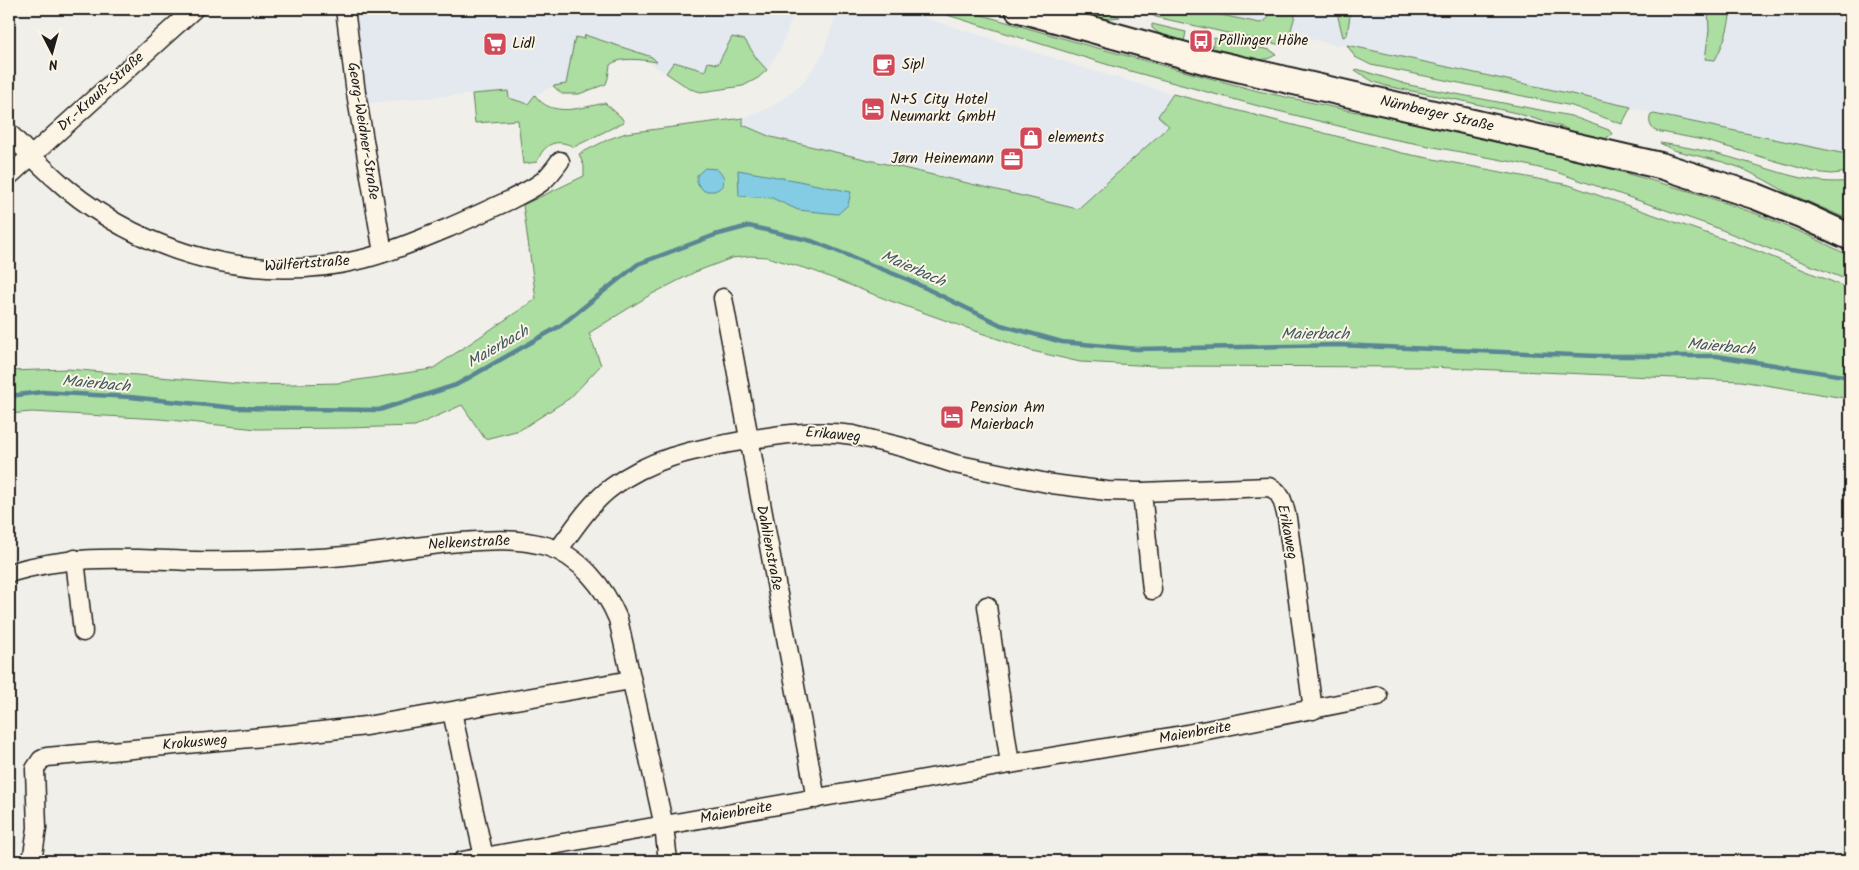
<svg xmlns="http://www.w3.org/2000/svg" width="1859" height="870" font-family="Kalam,sans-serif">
<rect width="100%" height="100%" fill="#f1efea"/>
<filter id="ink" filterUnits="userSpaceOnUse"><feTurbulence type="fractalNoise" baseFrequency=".02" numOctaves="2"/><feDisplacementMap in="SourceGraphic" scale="10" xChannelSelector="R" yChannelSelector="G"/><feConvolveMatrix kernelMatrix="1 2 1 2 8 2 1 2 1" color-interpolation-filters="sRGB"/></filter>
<g filter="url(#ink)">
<!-- built -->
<g fill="#e4e8ef">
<path d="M354 9H795L781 48 767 70 758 78 743 86 701 92 690 89 647 61H616L610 65 607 82 599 87 579 94 569 95 562 94 553 86 535 95 529 104 509 98 507 91 365 103Z"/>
<path d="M838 9H896L1104 74 1173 94 1168 102 1169 126 1079 209 771 137 743 125V118L767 109 787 96 805 80 822 56Z"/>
<path d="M1192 9H1850V151L1841 153 1739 133 1478 73 1347 45H1336L1290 34 1260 23Z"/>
</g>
<!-- green -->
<g fill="#abdea0" stroke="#647d5e">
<path d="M928 9H961L1090 46 1258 91 1351 111 1397 118 1554 153 1696 193 1757 214 1810 236 1850 256V281L1712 226 1556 172 1518 163 1387 138 1262 107 1112 66Z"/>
<path d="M1067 9H1100L1120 17 1104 19Z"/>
<path d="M1150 9H1192L1260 23C1268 20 1270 17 1271 9H1297L1288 40 1286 43 1281 45 1156 17 1152 15Z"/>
<path d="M1338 9H1351L1347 35 1343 37 1338 17Z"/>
<path d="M1708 9H1731C1729 28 1724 43 1715 60L1705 59 1709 30Z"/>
<path d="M1152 24 1186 32 1184 42 1164 37 1152 28Z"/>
<path d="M585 35 652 57 657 62C643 60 621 56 610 65L608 78 606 84 579 94H562L553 86 566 84 574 42 576 37 584 39Z"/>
<path d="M732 37 745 40 757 59 767 70 758 78 743 86 701 92 690 89 666 73 674 62 705 71 708 62 718 64Z"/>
<path d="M1214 38 1270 50 1276 54C1264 67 1228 54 1212 50Z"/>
<path d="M1347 45 1631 107 1622 124 1572 106 1371 65 1355 57Z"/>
<path d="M1357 69 1409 85 1571 116 1609 130 1612 134 1605 139 1590 140 1565 128 1516 113 1463 101 1386 86 1372 81 1355 70Z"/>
<path d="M508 91 509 98 528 104 535 95C551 119 583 107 605 103L621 117 624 122 574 147C557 138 544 143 537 162L523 164 518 120 475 123 472 94Z"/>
<path d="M1173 94 1402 153 1569 185 1760 252 1850 289V399L1741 381 1429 367 1156 366 1080 362 1032 351 888 300 814 271 767 257 750 256 732 258 695 272 650 295 589 333 601 365 570 398 520 430 485 439 462 405 415 426 347 428 257 429 160 419 32 412 9 414V371L68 369 251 385 338 383 432 369 536 299 523 205 584 176V166L579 154 609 139 626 133 743 118V125L771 137 1078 209 1169 126 1158 116Z"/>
<path d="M1654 114 1841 153 1850 151V172L1831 174 1814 172 1703 140 1656 131C1650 128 1648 120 1651 115Z"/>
<path d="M1660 143C1687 147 1713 152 1739 160 1775 170 1811 186 1850 181V220L1786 192 1765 180 1741 168 1723 162 1673 150Z"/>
</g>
<!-- water -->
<g fill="#83cce4" stroke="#5a8694">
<path d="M705 168 717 169 724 177 723 186 715 191H704L697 183V175Z"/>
<path d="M738 170 794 180 851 192 848 205 838 214 798 210 772 198 739 196Z"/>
</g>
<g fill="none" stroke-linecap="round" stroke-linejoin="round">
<!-- stream -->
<path stroke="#5a8694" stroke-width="4.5" d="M9 396 42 392 130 397 236 408 379 410 456 385 560 326 638 264 715 235 749 226 812 241 909 280 1001 325 1062 342 1137 349 1338 345 1597 356H1717L1850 377"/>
<!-- street casing -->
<g stroke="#1c1c1c" stroke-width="21">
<g id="street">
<path d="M345 9 356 93 383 253"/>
<path d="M9 133C27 152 46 171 66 188 149 256 258 285 363 259 392 252 421 239 448 228 469 219 490 209 510 200 521 194 533 189 543 181 550 175 555 168 560 161"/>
<path d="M9 176 194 9"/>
<path d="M723 298 816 799"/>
<path d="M1142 492 1152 590"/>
<path d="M558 550C574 529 590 503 612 487 649 459 692 450 736 442 776 435 813 429 853 435L902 447 955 464 1052 484 1107 491 1142 492 1269 487C1282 491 1284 506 1287 518L1313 710"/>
<path d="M75 559 83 632"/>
<path d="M9 573C75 553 129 559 196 561 236 562 277 560 317 558 365 556 412 546 460 542 490 540 517 538 546 546 580 556 605 588 618 619L664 826 668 861"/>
<path d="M987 606 1010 764"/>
<path d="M452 712 484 857"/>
<path d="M32 861 37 828 35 769 41 760 47 757 295 734 366 726 631 680"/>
<path d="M462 861 1010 764 1182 735 1378 696"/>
</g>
</g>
<!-- secondary casing -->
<g stroke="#1c1c1c" stroke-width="29">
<path id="secondary" d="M1018 9 1209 62 1662 166 1755 196 1802 215 1850 237"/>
</g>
<!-- street -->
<use href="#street" stroke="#fcf5e5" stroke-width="18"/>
<!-- secondary -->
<use href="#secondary" stroke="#fcf5e5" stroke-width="25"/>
</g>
</g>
<!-- icons -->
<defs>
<g id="bus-square" transform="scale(1.25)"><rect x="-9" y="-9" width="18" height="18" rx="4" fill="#d1495b" stroke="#fcf5e5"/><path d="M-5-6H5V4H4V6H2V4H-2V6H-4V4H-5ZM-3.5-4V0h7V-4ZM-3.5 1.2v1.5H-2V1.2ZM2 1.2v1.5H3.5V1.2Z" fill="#fff"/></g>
<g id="supermarket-square" transform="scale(1.25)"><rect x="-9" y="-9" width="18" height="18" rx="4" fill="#d1495b" stroke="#fcf5e5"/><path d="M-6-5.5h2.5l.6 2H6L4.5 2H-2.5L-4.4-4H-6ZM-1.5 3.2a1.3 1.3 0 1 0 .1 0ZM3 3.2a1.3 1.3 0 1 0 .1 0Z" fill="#fff"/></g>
<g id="cafe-square" transform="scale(1.25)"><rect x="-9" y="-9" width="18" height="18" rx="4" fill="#d1495b" stroke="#fcf5e5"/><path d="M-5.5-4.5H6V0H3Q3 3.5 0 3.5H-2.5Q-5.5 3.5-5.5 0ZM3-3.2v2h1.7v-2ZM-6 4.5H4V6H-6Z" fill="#fff"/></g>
<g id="hotel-square" transform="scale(1.25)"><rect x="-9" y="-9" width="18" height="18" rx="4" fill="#d1495b" stroke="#fcf5e5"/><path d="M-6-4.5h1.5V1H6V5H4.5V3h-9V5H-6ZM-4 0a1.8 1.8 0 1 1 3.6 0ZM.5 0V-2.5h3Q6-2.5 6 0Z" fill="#fff"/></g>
<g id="shop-square" transform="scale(1.25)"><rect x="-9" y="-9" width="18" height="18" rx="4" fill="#d1495b" stroke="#fcf5e5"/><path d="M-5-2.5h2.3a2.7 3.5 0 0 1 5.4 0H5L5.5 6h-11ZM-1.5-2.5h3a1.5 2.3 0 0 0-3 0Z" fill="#fff"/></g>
<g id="office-square" transform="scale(1.25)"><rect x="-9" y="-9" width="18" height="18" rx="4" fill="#d1495b" stroke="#fcf5e5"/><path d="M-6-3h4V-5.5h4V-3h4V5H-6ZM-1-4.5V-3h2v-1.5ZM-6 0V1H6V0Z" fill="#fff"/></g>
</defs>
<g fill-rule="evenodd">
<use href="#bus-square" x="1201" y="41"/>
<use href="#supermarket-square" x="495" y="44"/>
<use href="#cafe-square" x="884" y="65"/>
<use href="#hotel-square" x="873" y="109"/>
<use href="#shop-square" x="1031" y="138"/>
<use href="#office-square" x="1012" y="159"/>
<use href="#hotel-square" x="952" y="417"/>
</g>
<g text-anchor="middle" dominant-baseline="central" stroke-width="4" stroke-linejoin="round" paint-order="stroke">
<!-- poi labels -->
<g font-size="15" fill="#1c1c1c" stroke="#fcf5e5" text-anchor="start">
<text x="1218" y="41">Pöllinger Höhe</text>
<text x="512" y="44">Lidl</text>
<text x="902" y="65">Sipl</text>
<text x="890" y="100">N+S City Hotel<tspan x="890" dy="17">Neumarkt GmbH</tspan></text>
<text x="1048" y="138">elements</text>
<text x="994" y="159" text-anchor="end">Jørn Heinemann</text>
<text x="970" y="408">Pension Am<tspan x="970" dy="17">Maierbach</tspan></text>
</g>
<!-- street labels -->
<g font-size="15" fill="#1c1c1c" stroke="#fcf5e5">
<text transform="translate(101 92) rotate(-42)">Dr.-Krauß-Straße</text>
<text transform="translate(1437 114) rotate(13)">Nürnberger Straße</text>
<text transform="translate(363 131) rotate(81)">Georg-Weidner-Straße</text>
<text transform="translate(307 264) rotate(-4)">Wülfertstraße</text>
<text transform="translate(833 435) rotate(5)">Erikaweg</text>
<text transform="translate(1287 532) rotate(79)">Erikaweg</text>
<text transform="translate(469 543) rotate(-3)">Nelkenstraße</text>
<text transform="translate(769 548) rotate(79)">Dahlienstraße</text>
<text transform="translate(1195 733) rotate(-10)">Maienbreite</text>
<text transform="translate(195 743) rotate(-5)">Krokusweg</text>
<text transform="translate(736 813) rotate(-10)">Maienbreite</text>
</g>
<!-- water labels -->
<g font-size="16" font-style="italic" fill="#405a62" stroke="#fcf5e5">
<text transform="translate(913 269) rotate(24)">Maierbach</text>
<text x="1315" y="334">Maierbach</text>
<text transform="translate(498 347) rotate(-30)">Maierbach</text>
<text transform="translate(1721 347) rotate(5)">Maierbach</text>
<text transform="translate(96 384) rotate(5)">Maierbach</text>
</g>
</g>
<!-- margin -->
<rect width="1859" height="870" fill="none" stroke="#fcf5e5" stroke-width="30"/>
<rect x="15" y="15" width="1829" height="840" fill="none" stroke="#1c1c1c" stroke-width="2" filter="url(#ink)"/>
<!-- north arrow -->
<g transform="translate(52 52) rotate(174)" stroke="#fcf5e5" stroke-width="4" paint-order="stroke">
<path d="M0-4L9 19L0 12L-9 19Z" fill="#1c1c1c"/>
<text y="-8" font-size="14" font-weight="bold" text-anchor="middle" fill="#1c1c1c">N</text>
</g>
</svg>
